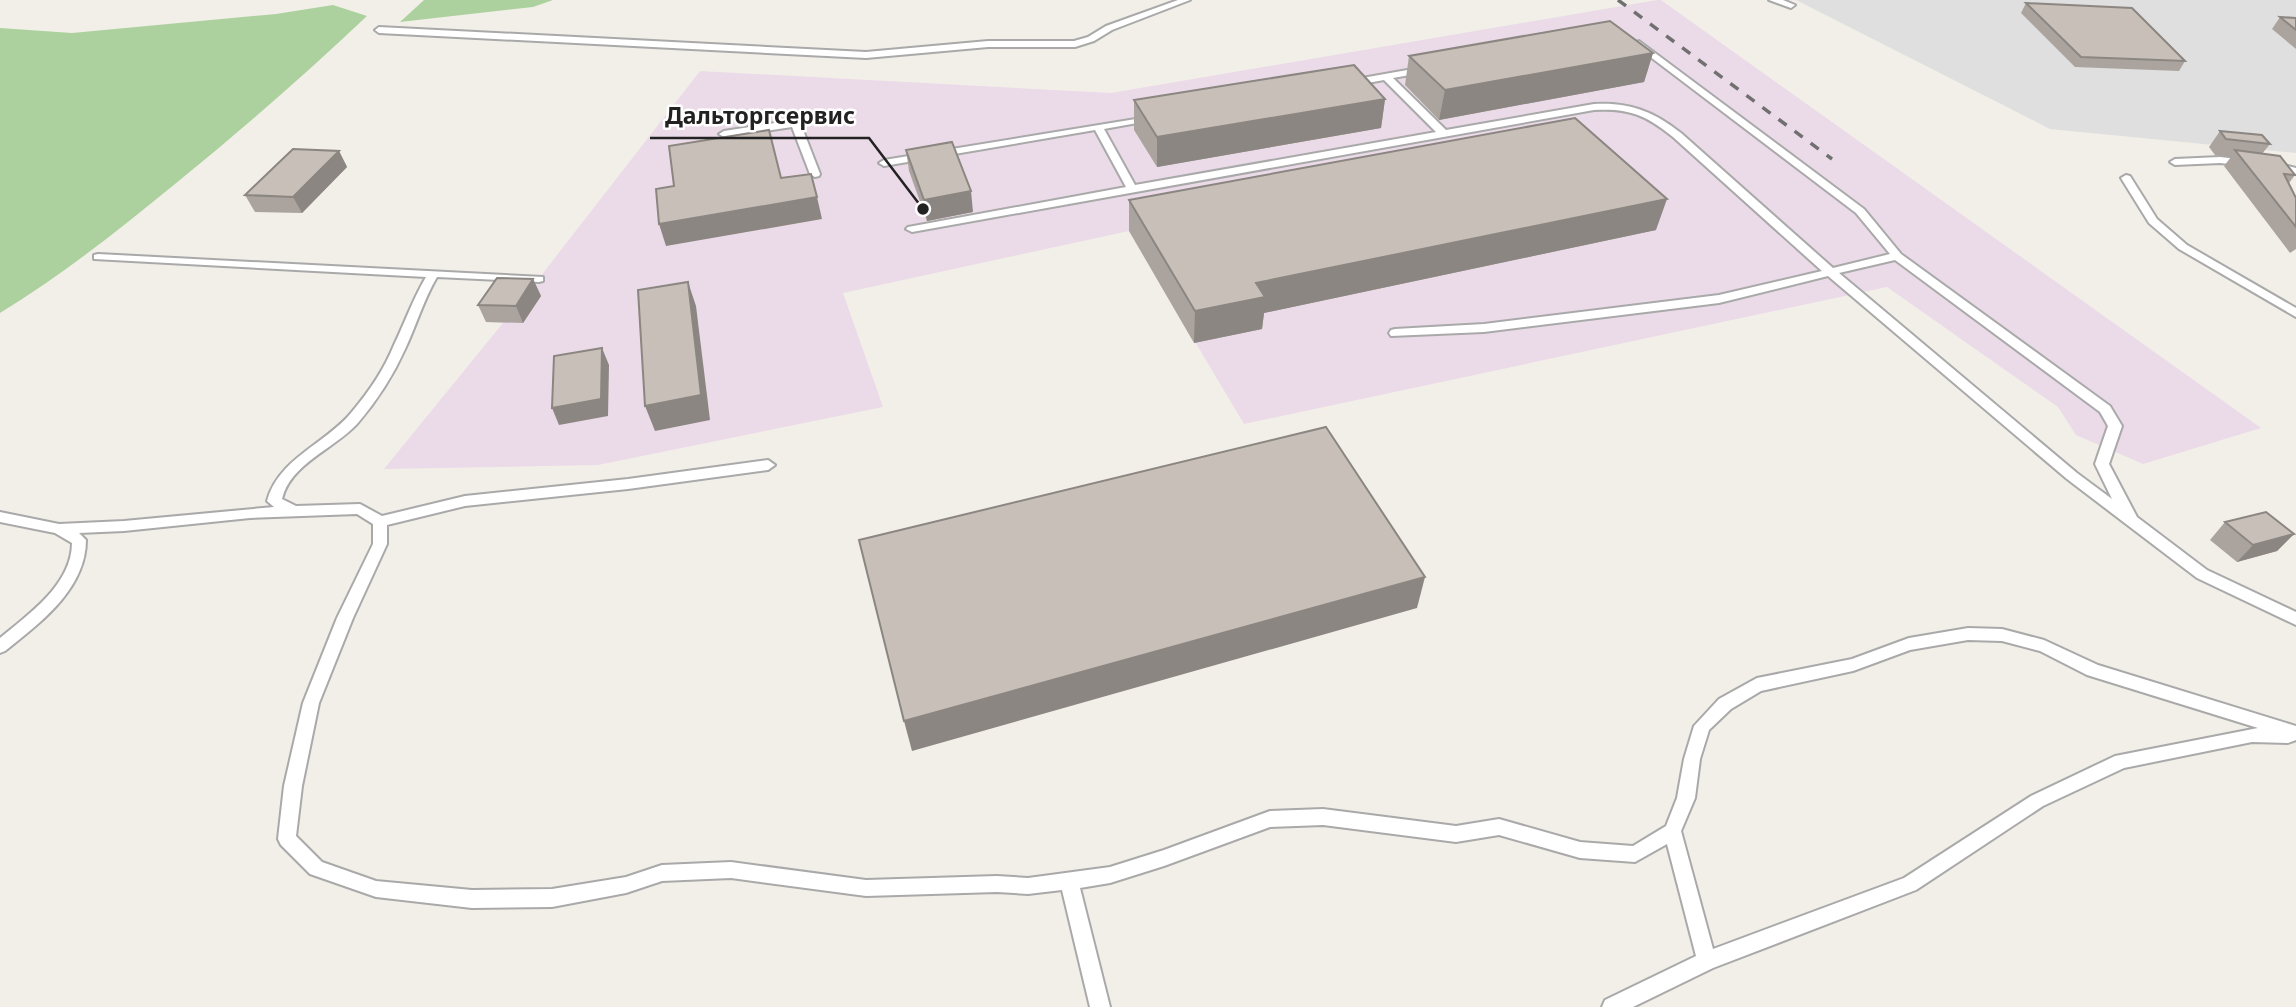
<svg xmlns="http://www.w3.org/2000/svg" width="2296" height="1007" font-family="'Noto Sans',sans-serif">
<rect width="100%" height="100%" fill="#f2efe9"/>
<!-- residential -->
<path fill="#e0dfdf" d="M1796 0H2296V153L2050 129Z"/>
<!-- industrial -->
<path fill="#ebdbe8" d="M1657 0H1661L2261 428 2143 464 2076 435 2058 407 1887 287 1244 424 1129 231 843 293 883 407 598 465 384 469 503 323 486 322 504 295H526L700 71 1111 93Z"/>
<!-- forest -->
<g fill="#add19e">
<path d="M424 0H553L533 7 400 22Z"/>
<path d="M333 5 367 16C305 75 241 130 175 184 119 230 62 275 0 313V28L72 33 276 14Z"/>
</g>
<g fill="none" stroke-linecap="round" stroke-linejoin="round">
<!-- service casing -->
<g stroke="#a9a9a9" stroke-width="4">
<g id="service">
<path d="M1178 0H1190L1112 30 1094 41 1075 47H988L866 58 379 33 375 30 379 27 866 52 988 41H1074L1088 37 1106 26Z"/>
<path d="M1769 0H1783L1795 5 1791 8Z"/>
<path d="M1639 41 1864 209 1901 254 2110 406 2122 426 2109 464 2137 517 2207 570 2296 612V625L2197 578 2067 479 1828 276 1719 303 1484 332 1391 336 1389 333 1391 330 1395 329 1484 324 1719 295 1822 271 1673 137C1646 115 1629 108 1594 110L912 232 906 229 908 227 1126 187 1095 130 884 166 879 163 884 160 1154 116V120L1104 129 1135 185 1436 132 1384 80 1351 86 1346 83 1351 80 1424 67 1427 68V72L1393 78 1446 130 1594 104C1629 102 1653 111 1681 133L1833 268 1890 254 1856 213 1636 46 1634 44ZM1895 260 2100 412 2108 426 2095 464 2112 499 2077 473 1839 273Z"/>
<path d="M788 121 801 125 820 174 819 176 815 177 810 174 792 127 724 137 719 134 724 131Z"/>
<path d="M2220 157 2247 160 2252 163 2247 166 2220 163 2175 165 2170 162 2175 159Z"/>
<path d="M2271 162 2296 168V174L2267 167V163Z"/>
<path d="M2126 175 2130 176 2157 219 2187 245 2296 308V317L2179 249 2149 223 2121 178Z"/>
<path d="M98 254 543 277V281L539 282 437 277C424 299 417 323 406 347 394 374 377 401 357 424 334 449 290 464 282 499L296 506 360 504 382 516 465 496 628 479 768 460 775 465 768 470 628 489 465 506 387 525V544L353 618 319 703 302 786 296 836 322 862 376 881 472 890 552 889 626 877 662 865 731 862 866 880 997 876 1028 878 1110 867 1164 850 1270 811 1323 809 1456 826 1499 819 1580 842 1633 846 1666 826 1677 798 1684 759 1694 726 1719 699 1757 678 1852 659 1909 638 1968 628 2002 629 2044 640 2098 665 2296 726V740L2288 743 2252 742 2124 768 2043 806 1916 890 1713 968 1633 1007H1602L1605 1000 1696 956 1667 844 1635 862 1580 858 1499 835 1456 842 1323 825 1270 827 1164 866 1110 883 1080 888 1110 1007H1090L1062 890 1028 894 997 892 866 896 731 878 662 881 626 893 552 907 472 908 376 897 310 874 281 845 278 839 284 786 303 703 337 618 373 544V524L357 514 250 518 124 531 79 533 86 540C86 589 40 623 5 651L0 653V638C29 614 72 584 72 543L55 533 0 522V512L59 524 124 521 274 507 267 501C278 459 325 444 351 413 368 393 384 370 394 345 405 322 413 299 426 277L94 259V255ZM1968 640 2002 641 2040 651 2087 675 2258 728 2115 756 2031 796 1904 878 1713 949 1681 831 1695 798 1700 759 1709 730 1731 709 1761 691 1853 671 1910 650Z"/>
</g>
</g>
<!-- service -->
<use href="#service" fill="#fff" fill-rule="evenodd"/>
<!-- rail -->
<path stroke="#707070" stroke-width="3.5" stroke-dasharray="10 10" stroke-linecap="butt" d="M1618 0 1832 159"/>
</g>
<!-- wall -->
<g fill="#aba49e">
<path d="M2026 3 2185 61 2179 71 2075 67 2021 13Z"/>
<path d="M2280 17 2296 18V49L2272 29Z"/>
<path d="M1653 53 1644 82 1439 120 1405 85 1409 56Z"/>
<path d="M1385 99 1381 128 1157 167 1134 130V100Z"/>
<path d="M2220 131 2270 144 2262 154 2295 175 2289 183 2296 198V249L2290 253 2224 166 2231 157 2215 155 2209 147Z"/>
<path d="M906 150 973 212 927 221 909 171Z"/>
<path d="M339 151 347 167 302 213 255 212 245 195Z"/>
<path d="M1129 200 1656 230 1264 313 1262 329 1194 343 1129 231Z"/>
<path d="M533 279 541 296 523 323 486 322 478 305Z"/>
<path d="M2225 522 2294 534 2277 551 2237 562 2210 540Z"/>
</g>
<!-- shaded-wall -->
<g fill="#8b8681">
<path d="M1653 53 1644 82 1439 120 1445 90Z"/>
<path d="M1385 99 1381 128 1157 167V137Z"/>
<path d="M339 151 347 167 302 213 293 197Z"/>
<path d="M971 191 973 212 927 221 924 200Z"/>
<path d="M817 197 822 219 666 246 659 224Z"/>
<path d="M1667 199 1656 230 1264 313 1262 329 1194 343 1195 311 1256 283Z"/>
<path d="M533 279 541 296 523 323 516 306Z"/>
<path d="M688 282 696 306 710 420 655 431 645 406Z"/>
<path d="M602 348 609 365 608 416 559 425 552 408Z"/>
<path d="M2294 534 2277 551 2237 562 2253 545Z"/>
<path d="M1425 577 1417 608 912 751 904 721Z"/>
</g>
<!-- building -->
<g fill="#c7bfb8" stroke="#8b8681" stroke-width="2">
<path d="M2026 3 2132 8 2185 61 2081 57Z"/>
<path d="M2280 17 2296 18V30Z"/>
<path d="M1610 21 1653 53 1445 90 1409 56Z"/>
<path d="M1354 65 1385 99 1157 137 1134 100Z"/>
<path d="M1575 118 1667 199 1256 283 1265 297 1195 311 1129 200Z"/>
<path d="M769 130 781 178 811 174 817 197 659 224 656 189 674 186 669 146Z"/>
<path d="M2220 131 2262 135 2270 144 2226 139Z"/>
<path d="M952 142 971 191 924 200 906 150Z"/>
<path d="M293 149 339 151 293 197 245 195Z"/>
<path d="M2235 150 2280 156 2295 175 2284 174 2296 198V227Z"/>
<path d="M497 278 533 279 516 306 478 305Z"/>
<path d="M688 282 701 395 645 406 638 290Z"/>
<path d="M602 348 601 399 552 408 554 356Z"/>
<path d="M1326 427 1425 577 904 721 859 540Z"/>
<path d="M2266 512 2294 534 2253 545 2225 522Z"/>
</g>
<!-- callouts -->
<path fill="none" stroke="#222" stroke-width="2.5" d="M923 209L869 138H650"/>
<circle fill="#222" stroke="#fff" stroke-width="2.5" cx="923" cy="209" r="7"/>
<g font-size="23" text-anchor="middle" font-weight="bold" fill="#222" stroke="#fff" stroke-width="5" stroke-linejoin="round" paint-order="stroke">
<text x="760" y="124">Дальторгсервис</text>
</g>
</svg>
